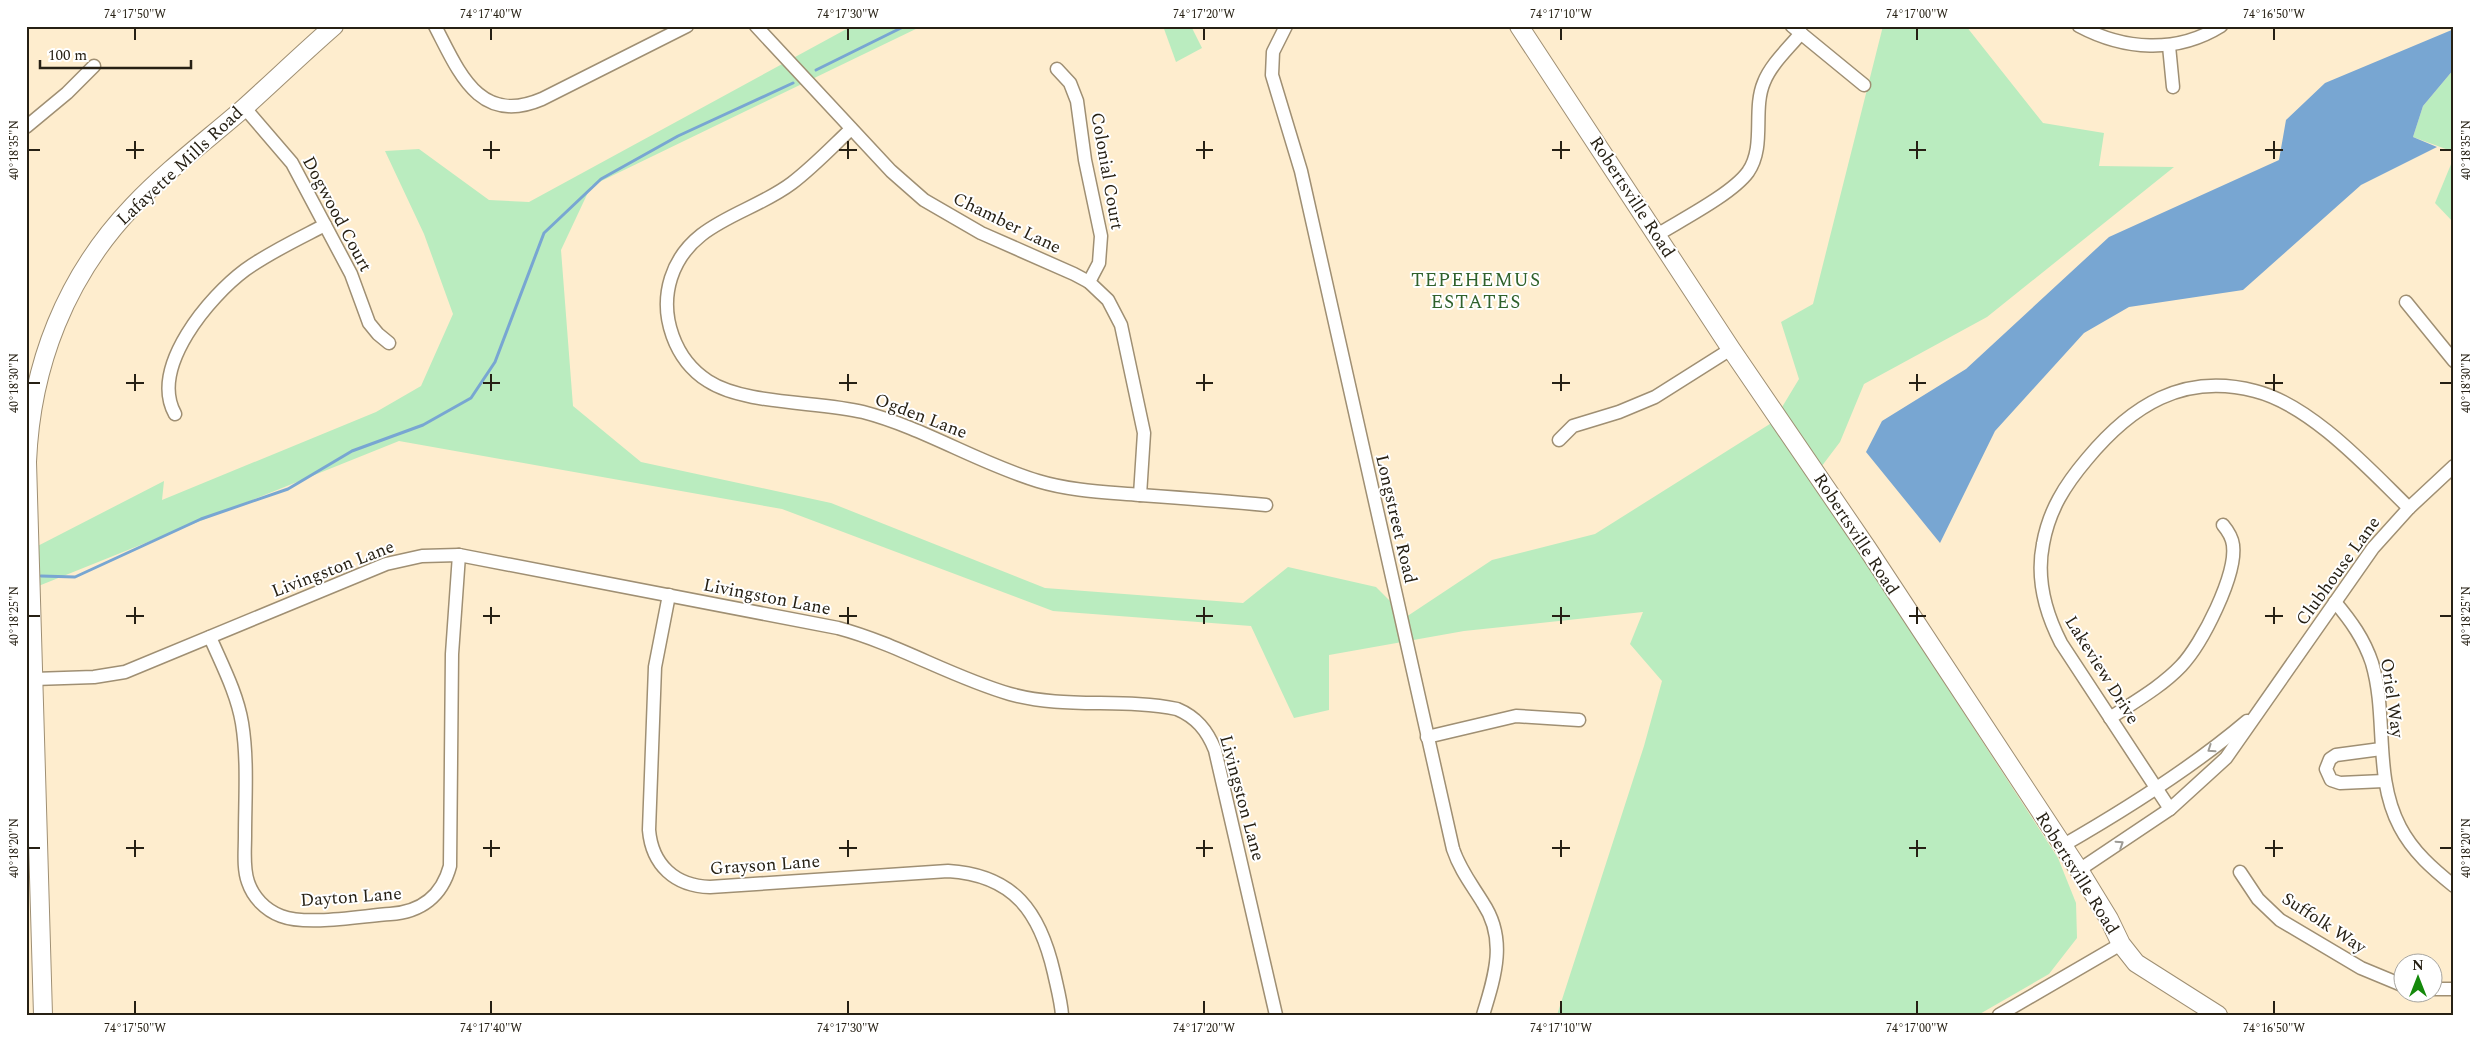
<svg xmlns="http://www.w3.org/2000/svg" width="2480" height="1041" font-family="Spectral,serif">
<rect width="100%" height="100%" fill="#feedce"/>
<!-- green -->
<g fill="#baecbf">
<path d="M852 26H922L591 186 561 250 573 406 641 462 831 503 1045 588 1243 603 1288 567 1376 587 1406 617 1492 560 1595 534 1773 422 1799 379 1781 322 1813 304 1883 26H1966L2043 123 2104 133 2099 166 2174 167 1987 317 1864 384 1840 442 1812 479 2058 858 2076 903 2077 938 2049 974 1978 1015H1557L1644 746 1662 681 1630 644 1643 612 1464 631 1329 655V710L1294 718 1251 626 1053 611 782 509 399 441 36 587 26 552 164 481 162 500 376 412 421 386 453 314 424 234 385 151 419 149 489 200 529 202Z"/>
<path d="M1163 26H1191L1202 48 1176 62Z"/>
<path d="M2454 69V152L2413 137 2423 106Z"/>
<path d="M2454 157V223L2435 203Z"/>
</g>
<!-- water -->
<path fill="#78a6d2" d="M2454 29V69L2423 106 2413 137 2437 147 2361 185 2243 290 2129 307 2084 333 1995 431 1940 543 1866 452 1882 421 1966 369 2109 237 2279 160 2286 120 2325 83Z"/>
<g fill="none" stroke-linecap="round" stroke-linejoin="round">
<!-- stream -->
<g stroke="#78a6d2" stroke-width="3">
<path d="M816 70 905 26"/>
<path d="M41 576 75 577 201 519 288 489 352 451 423 425 471 398 495 362 544 233 601 179 678 136 793 83"/>
</g>
<!-- street casing -->
<g stroke="#9f8f73" stroke-width="15">
<g id="street">
<path d="M435 26C459 72 479 126 542 99L687 26"/>
<path d="M756 26 891 171 924 200 981 233 1074 274 1089 282 1108 300 1121 325 1144 433 1140 495"/>
<path d="M1286 26 1273 52 1272 75 1301 171 1453 849C1460 870 1472 885 1483 903 1507 939 1495 976 1483 1015"/>
<path d="M1792 26 1864 85"/>
<path d="M2079 26C2124 50 2176 54 2221 26"/>
<path d="M2169 46 2173 87"/>
<path d="M1057 69 1070 83 1077 101 1085 160 1101 236 1099 263 1089 282"/>
<path d="M244 107 292 163 351 274 369 323 378 334 389 343"/>
<path d="M26 127 67 93 94 66"/>
<path d="M851 129C832 147 813 167 792 183 750 215 689 221 671 278 659 316 675 360 708 381 745 405 818 401 863 412 924 428 978 463 1038 481 1071 491 1106 492 1140 495 1182 498 1224 501 1266 505"/>
<path d="M1657 235C1681 220 1732 194 1748 172 1766 146 1752 110 1764 82 1771 64 1789 48 1801 33"/>
<path d="M2406 302 2454 361"/>
<path d="M175 414C149 367 210 296 245 270 270 252 298 239 325 225"/>
<path d="M1559 440 1573 426 1619 412 1655 397 1731 349"/>
<path d="M669 595 655 667 649 830C652 865 675 886 710 887L948 871C1014 875 1040 912 1054 973 1057 987 1061 1001 1062 1015"/>
<path d="M2335 602C2351 621 2364 639 2372 663 2388 717 2373 776 2400 827 2413 852 2433 869 2454 886"/>
<path d="M210 637C222 665 237 693 242 723 248 760 245 799 245 836 245 851 243 868 248 882 253 897 265 910 281 916 307 926 361 916 390 914 421 912 442 896 450 866L452 654 459 555"/>
<path d="M34 679 94 677 125 672 386 564 422 556 459 555 838 628C898 644 951 677 1010 694 1064 709 1122 698 1177 709 1196 717 1207 730 1215 750L1276 1015"/>
<path d="M2110 718C2134 702 2161 687 2181 666 2202 644 2237 575 2233 545 2232 537 2228 531 2223 525"/>
<path d="M1427 737 1516 716 1579 720"/>
<path d="M2381 749 2336 755 2330 759 2326 769 2331 780 2340 783 2384 781"/>
<path d="M2170 809 2061 643C2045 612 2036 579 2043 544 2049 510 2065 485 2087 459 2131 406 2183 372 2255 391 2311 405 2368 468 2409 508"/>
<path d="M2062 846C2123 811 2194 766 2247 721"/>
<path d="M2079 870 2170 809 2226 758 2373 548 2409 508 2454 466"/>
<path d="M2240 872 2258 899 2280 920 2361 968 2402 985"/>
<path d="M2432 989H2454"/>
<path d="M1999 1015 2121 944"/>
</g>
</g>
<!-- secondary casing -->
<g stroke="#9f8f73" stroke-width="20">
<g id="secondary">
<path d="M1519 26 1731 349 1867 548 2079 870 2109 919 2121 944 2136 963 2218 1015"/>
<path d="M43 1015 27 462C31 365 66 276 133 206 167 170 207 140 244 108 274 81 303 53 334 26"/>
</g>
</g>
<!-- street -->
<use href="#street" stroke="#fff" stroke-width="12"/>
<!-- secondary -->
<use href="#secondary" stroke="#fff" stroke-width="18"/>
</g>
<!-- one-way arrows -->
<defs><path id="oneway-chevron" d="M-2-3.5L2.5 0L-2 3.5" fill="none" stroke-width="1.6" stroke-linecap="round" stroke-linejoin="round" transform="scale(1.25)"/></defs>
<g stroke="#9d9b95">
<use href="#oneway-chevron" transform="translate(2211 749) rotate(146)"/>
<use href="#oneway-chevron" transform="translate(2120 844) rotate(-33)"/>
</g>
<!-- ticks -->
<path fill="none" stroke="#262014" stroke-width="2" d="M135 28V40M491 28V40M848 28V40M1204 28V40M1561 28V40M1917 28V40M2274 28V40M135 141V159M491 141V159M848 141V159M1204 141V159M1561 141V159M1917 141V159M2274 141V159M28 150H40M126 150H144M483 150H500M839 150H857M1196 150H1213M1552 150H1570M1909 150H1926M2265 150H2283M2440 150H2452M135 374V391M491 374V391M848 374V391M1204 374V391M1561 374V391M1917 374V391M2274 374V391M28 383H40M126 383H144M483 383H500M839 383H857M1196 383H1213M1552 383H1570M1909 383H1926M2265 383H2283M2440 383H2452M135 607V624M491 607V624M848 607V624M1204 607V624M1561 607V624M1917 607V624M2274 607V624M28 616H40M126 616H144M483 616H500M839 616H857M1196 616H1213M1552 616H1570M1909 616H1926M2265 616H2283M2440 616H2452M135 840V857M491 840V857M848 840V857M1204 840V857M1561 840V857M1917 840V857M2274 840V857M28 848H40M126 848H144M483 848H500M839 848H857M1196 848H1213M1552 848H1570M1909 848H1926M2265 848H2283M2440 848H2452M135 1001V1014M491 1001V1014M848 1001V1014M1204 1001V1014M1561 1001V1014M1917 1001V1014M2274 1001V1014"/>
<g text-anchor="middle" dominant-baseline="central" stroke-width="4" stroke-linejoin="round" paint-order="stroke">
<!-- street labels -->
<g font-size="18" fill="#262014" stroke="#fff">
<text transform="translate(180 166) rotate(-43)">Lafayette Mills Road</text>
<text transform="translate(1107 171) rotate(80)">Colonial Court</text>
<text transform="translate(1632 197) rotate(57)">Robertsville Road</text>
<text transform="translate(337 214) rotate(62)">Dogwood Court</text>
<text transform="translate(1007 223) rotate(26)">Chamber Lane</text>
<text transform="translate(921 416) rotate(21)">Ogden Lane</text>
<text transform="translate(1396 519) rotate(77)">Longstreet Road</text>
<text transform="translate(1856 534) rotate(57)">Robertsville Road</text>
<text transform="translate(333 569) rotate(-21)">Livingston Lane</text>
<text transform="translate(2338 571) rotate(-54)">Clubhouse Lane</text>
<text transform="translate(767 597) rotate(11)">Livingston Lane</text>
<text transform="translate(2102 670) rotate(58)">Lakeview Drive</text>
<text transform="translate(2392 698) rotate(82)">Oriel Way</text>
<text transform="translate(1242 798) rotate(75)">Livingston Lane</text>
<text transform="translate(765 865) rotate(-4)">Grayson Lane</text>
<text transform="translate(2077 873) rotate(58)">Robertsville Road</text>
<text transform="translate(351 897) rotate(-4)">Dayton Lane</text>
<text transform="translate(2324 923) rotate(33)">Suffolk Way</text>
</g>
<!-- neighbourhood labels -->
<g font-size="19" letter-spacing="1" fill="#2f612b" stroke="#fff">
<text x="1476" y="280">TEPEHEMUS<tspan x="1476" dy="22">ESTATES</tspan></text>
</g>
</g>
<!-- border -->
<rect width="2480" height="1041" fill="none" stroke="#ffffff" stroke-width="55"/>
<!-- north arrow -->
<g transform="translate(2418 978)"><circle r="24" fill="#ffffff" stroke="#a8a6a1"/>
<path d="M0-4L9 19L0 12L-9 19Z" fill="#14890b"/>
<text y="-8" font-size="14" font-weight="bold" text-anchor="middle" fill="#262014">N</text>
</g>
<!-- scale -->
<path d="M40 60v8h151v-8" fill="none" stroke="#262014" stroke-width="2.5"/>
<text x="48" y="60" font-size="15" fill="#262014" stroke="#ffffff" stroke-width="4" paint-order="stroke">100 m</text>
<rect x="28" y="28" width="2424" height="986" fill="none" stroke="#262014" stroke-width="2"/>
<g font-size="12" text-anchor="middle" fill="#262014">
<text x="135" y="18">74°17'50"W</text>
<text x="491" y="18">74°17'40"W</text>
<text x="848" y="18">74°17'30"W</text>
<text x="1204" y="18">74°17'20"W</text>
<text x="1561" y="18">74°17'10"W</text>
<text x="1917" y="18">74°17'00"W</text>
<text x="2274" y="18">74°16'50"W</text>
<text transform="translate(14 150) rotate(-90)" y="4">40°18'35"N</text>
<text transform="translate(2466 150) rotate(-90)" y="4">40°18'35"N</text>
<text transform="translate(14 383) rotate(-90)" y="4">40°18'30"N</text>
<text transform="translate(2466 383) rotate(-90)" y="4">40°18'30"N</text>
<text transform="translate(14 616) rotate(-90)" y="4">40°18'25"N</text>
<text transform="translate(2466 616) rotate(-90)" y="4">40°18'25"N</text>
<text transform="translate(14 848) rotate(-90)" y="4">40°18'20"N</text>
<text transform="translate(2466 848) rotate(-90)" y="4">40°18'20"N</text>
<text x="135" y="1032">74°17'50"W</text>
<text x="491" y="1032">74°17'40"W</text>
<text x="848" y="1032">74°17'30"W</text>
<text x="1204" y="1032">74°17'20"W</text>
<text x="1561" y="1032">74°17'10"W</text>
<text x="1917" y="1032">74°17'00"W</text>
<text x="2274" y="1032">74°16'50"W</text>
</g>
</svg>
